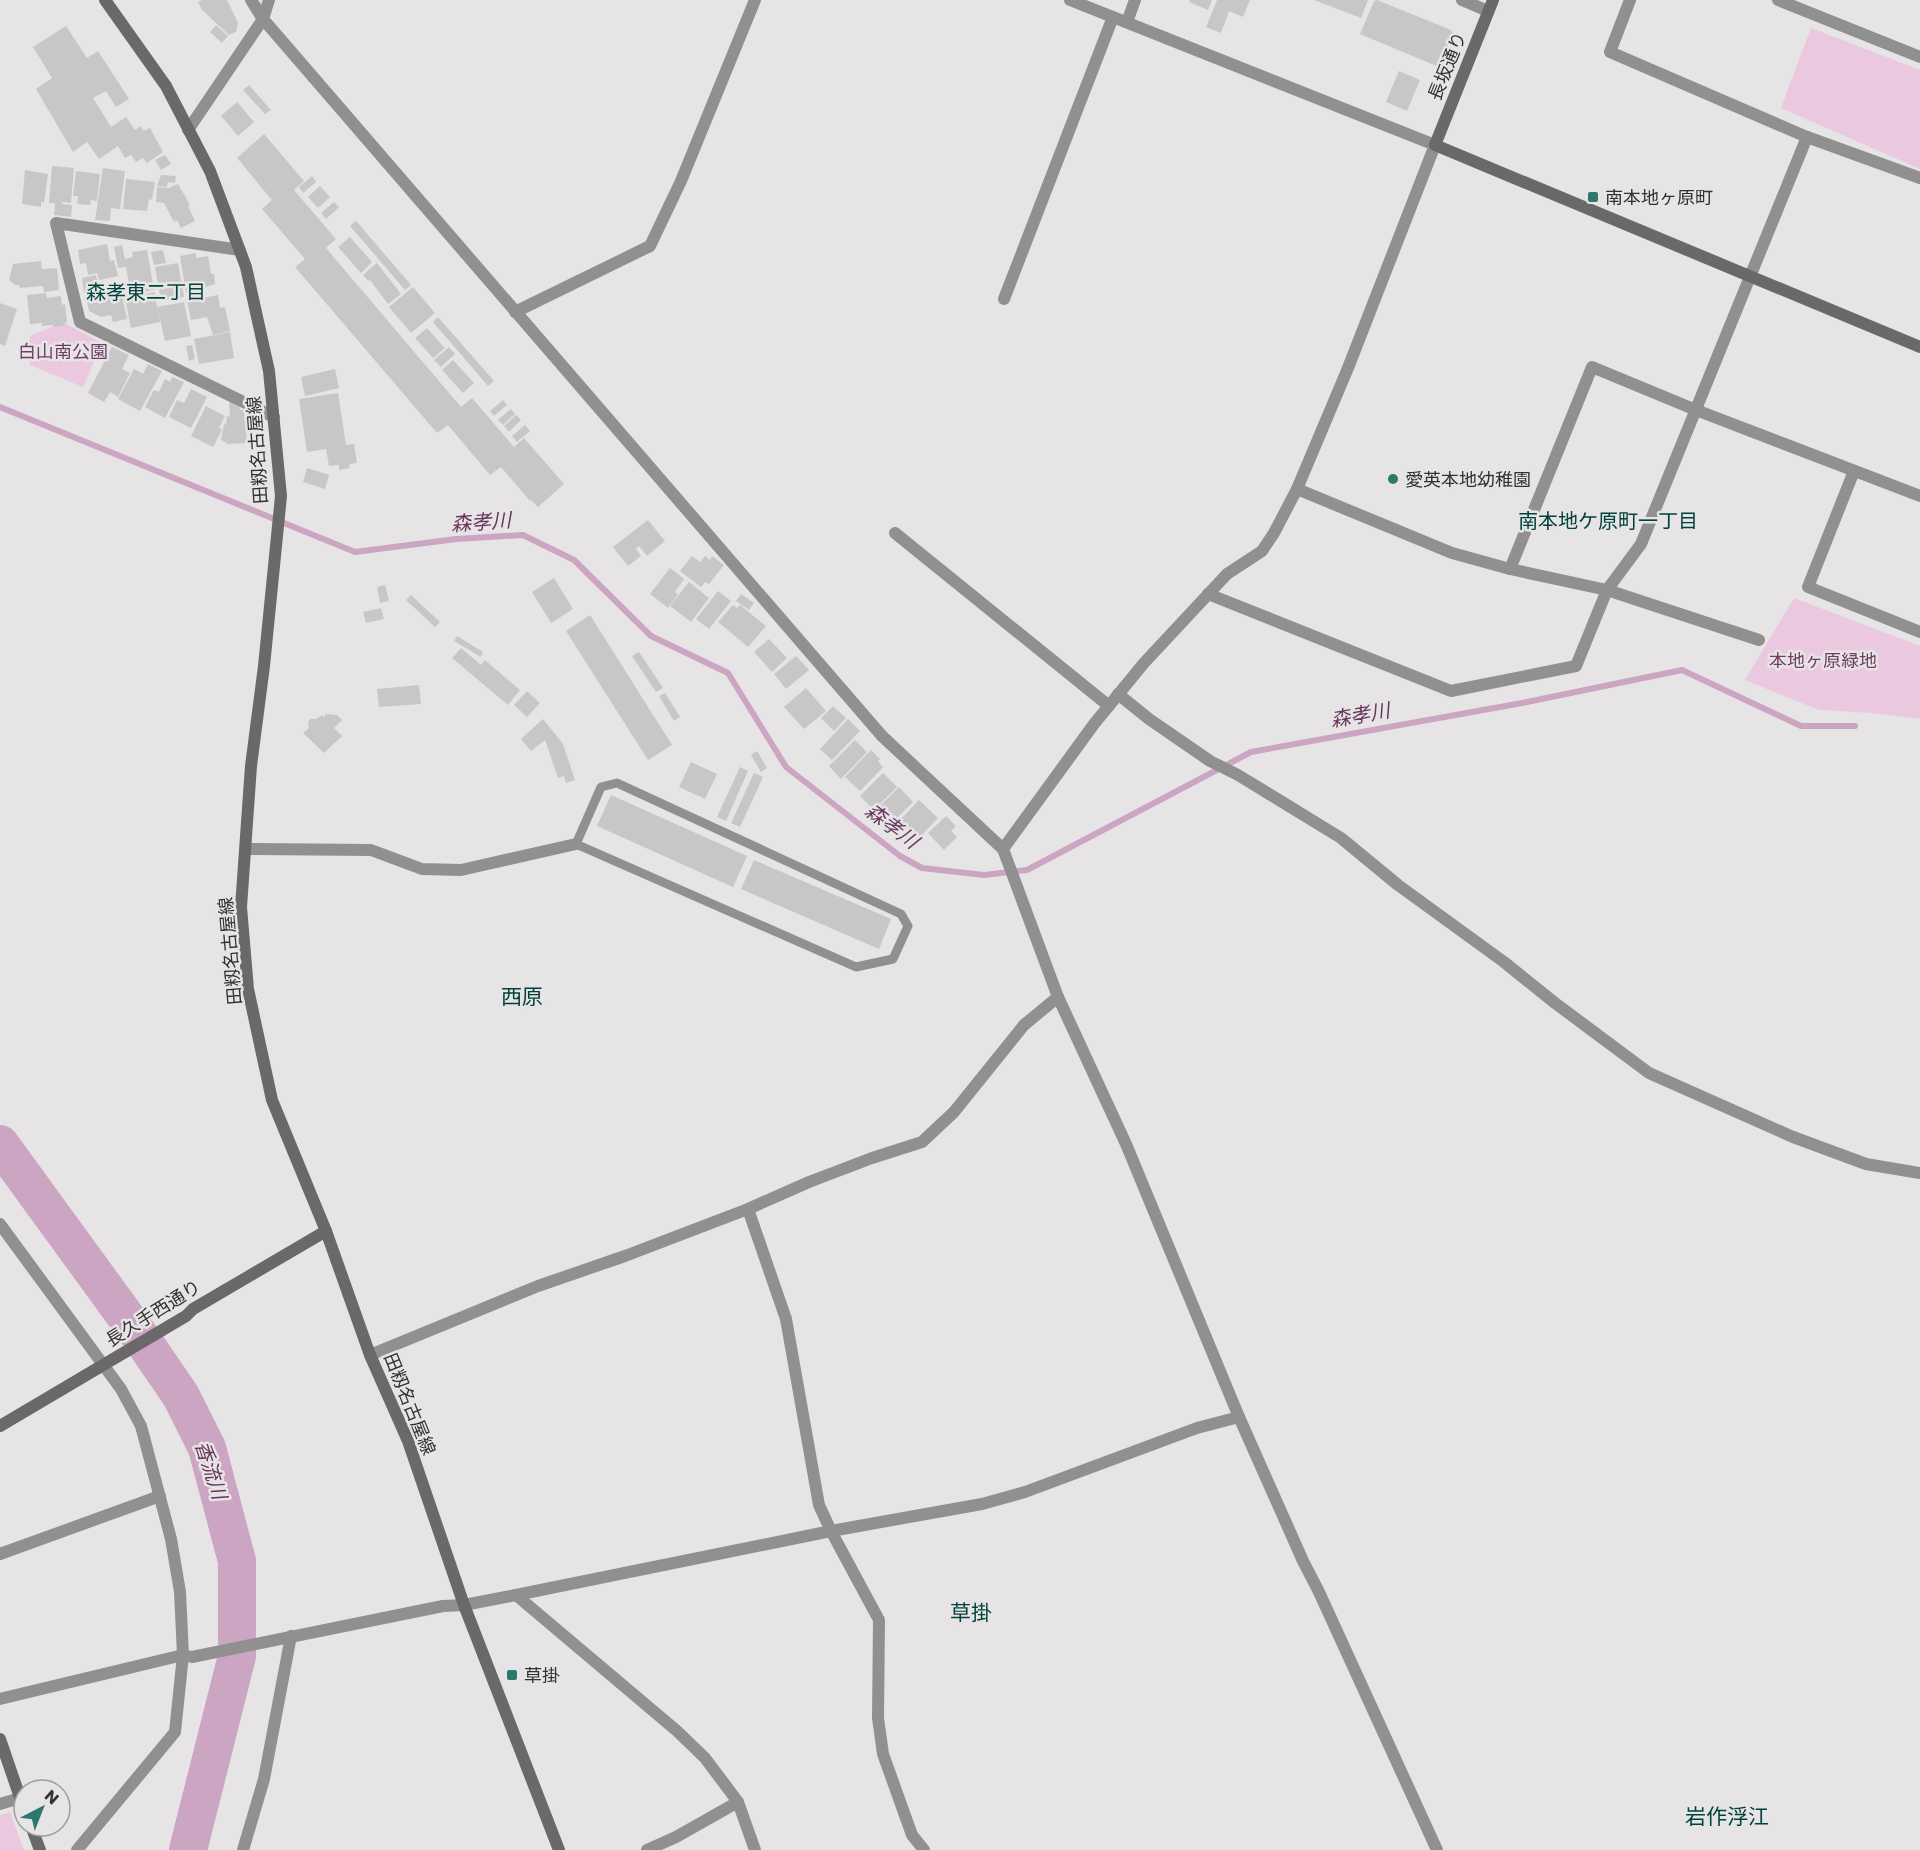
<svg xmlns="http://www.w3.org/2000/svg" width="1920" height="1850" font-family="Poppins,'Noto Sans JP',sans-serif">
<rect width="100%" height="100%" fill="#e7e4e6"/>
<!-- green -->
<g fill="#e9c8e0">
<path d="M1811 28 1920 70V169L1781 108Z"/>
<path d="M63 322 102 343 83 387 30 365V336Z"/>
<path d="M1794 598 1920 646V719L1872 713 1819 710 1745 680Z"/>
<path d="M10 1812 24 1850H0V1815Z"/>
</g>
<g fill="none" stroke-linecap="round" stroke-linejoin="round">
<!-- stream -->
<path stroke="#cba5c1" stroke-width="6" d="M0 407 355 552 456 539 523 535 574 560 651 636 728 673 786 767 900 856 922 868 984 875 1027 870 1251 752 1522 703 1682 670 1801 726H1855"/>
<!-- river -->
<path stroke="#cba5c1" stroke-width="38" d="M0 1144 142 1339 181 1396 207 1448 237 1561V1656L188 1850"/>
</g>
<!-- building -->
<g fill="#c9c6c8">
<path d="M203 0H227L238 23 236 32 229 35 202 10 198 2Z"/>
<path d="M1190 0H1212L1208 10 1189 2Z"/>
<path d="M1217 0H1250L1243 17 1229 11 1221 33 1206 27Z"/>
<path d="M1314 0H1368L1361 18Z"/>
<path d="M1377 0 1451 30 1453 33 1439 67 1360 34 1374 1Z"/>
<path d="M216 25 228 36 222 43 210 32Z"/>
<path d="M66 26 87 58 98 51 129 99 116 107 106 91 93 98 111 127 126 117 135 130 141 126 143 131 150 128 163 152 147 163 143 158 136 162 131 155 125 158 118 146 99 159 87 142 73 152 36 89 52 78 33 47Z"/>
<path d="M1399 71 1420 80 1407 111 1386 102Z"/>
<path d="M249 85 271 110 265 114 243 90Z"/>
<path d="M237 102 254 122 238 136 221 116Z"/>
<path d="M264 134 304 181 294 190 336 239 326 248 461 407 472 398 514 447 524 438 564 484 538 507 531 500 530 501 501 467 490 475 448 425 437 433 295 267 305 259 262 209 272 200 237 158Z"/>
<path d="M165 155 171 164 161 170 155 160Z"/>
<path d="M52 166 74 168 71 203 62 202V204L72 205 71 217 54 215 55 203H49Z"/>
<path d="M103 168 125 171 120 209 111 208 110 221 95 220Z"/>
<path d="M25 170 48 174 44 203 41 202V207L22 204Z"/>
<path d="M76 171 100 174 97 201 91 200 90 205 77 204 78 196H73Z"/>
<path d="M161 175 176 176 175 183 168 182 167 187 157 186Z"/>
<path d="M312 176 316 182 303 193 299 187Z"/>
<path d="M126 179 155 182 152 200 149 199 147 211 123 209Z"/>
<path d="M178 184 190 205 188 206 195 221 181 228 177 220 174 222 164 203 156 202 157 187 169 188Z"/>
<path d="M320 186 330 197 318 208 308 197Z"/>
<path d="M334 202 339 207 326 219 321 213Z"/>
<path d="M356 221 411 285 405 290 350 226Z"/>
<path d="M350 237 372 262 361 273 338 247Z"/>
<path d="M107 244 110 261 114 260 118 276 99 280 97 273 88 275 86 263 80 264 78 250Z"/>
<path d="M122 245 125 259 133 257 132 252 147 250 154 290 131 294 126 267 118 268 114 247Z"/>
<path d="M163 250 166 263 154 265 151 252Z"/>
<path d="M196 253V258L208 256 211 274H214L215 284 202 288V291L186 293 180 256Z"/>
<path d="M41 261 42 269 57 268 59 290 44 292 43 286 20 288 19 285H15L9 280 13 264Z"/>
<path d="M178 263 184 297 161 301 155 267Z"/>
<path d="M377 263 401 294 388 304 370 280 368 281 363 275Z"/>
<path d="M96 275 99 287 119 282 127 319 113 322 111 315 101 317 89 311 86 296 91 292 84 293 82 278Z"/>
<path d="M413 287 435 313 411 333 389 307Z"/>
<path d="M155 292 157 307 184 302 191 336 165 341 159 315 160 322 131 328 125 298Z"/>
<path d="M46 293 47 298 61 296 62 305 65 304 67 322 64 323 65 325 53 327V325L42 326V323L30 324 27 295Z"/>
<path d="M218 295 220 308 225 307 230 331 213 335 207 317 191 320 187 301Z"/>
<path d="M0 303 17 309 5 346 0 344Z"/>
<path d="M438 317 494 381 488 386 433 322Z"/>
<path d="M427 328 445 348 433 358 415 338Z"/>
<path d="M230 332 234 358 199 364 194 339Z"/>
<path d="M192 345 195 359 189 361 186 346Z"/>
<path d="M112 347 129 355 122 369 130 373 118 397 110 392 104 402 88 393Z"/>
<path d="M449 347 455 354 441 367 434 360Z"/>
<path d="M453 360 474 383 463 393 442 370Z"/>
<path d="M148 364 162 371 140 411 118 399 134 369 143 374Z"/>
<path d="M335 369 339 388 305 396 301 377Z"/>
<path d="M172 377 184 382 165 418 145 407 154 390 159 392 165 379 170 382Z"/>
<path d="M191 389 207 397 191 428 169 417 177 400 184 403Z"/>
<path d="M338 393 346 445 354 444 357 463 349 464 350 468 339 470V465L329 466 326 449 307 452 299 399Z"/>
<path d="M503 400 507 405 494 416 490 411Z"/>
<path d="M229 402H239L240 410H244L247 443 228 444 221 440 224 424 226 425 227 416 230 417Z"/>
<path d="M206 406 225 416 219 428 222 430 213 447 191 436Z"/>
<path d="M511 409 515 414 503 425 498 420Z"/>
<path d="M516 415 521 420 509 432 504 426Z"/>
<path d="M525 425 530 431 517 442 512 436Z"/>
<path d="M307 468 329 475 325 489 303 482Z"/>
<path d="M648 520 665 541 647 556 639 546 636 549 641 556 628 566 613 547Z"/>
<path d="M692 556 700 562 705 556 710 560 712 556 724 565 709 584 705 582 701 587 680 571Z"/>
<path d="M670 568 684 579 675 592 678 594 668 608 650 594Z"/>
<path d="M554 578 573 609 551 623 532 592Z"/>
<path d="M689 582 709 598 691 622 670 606Z"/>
<path d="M385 585 389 601 380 603 377 587Z"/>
<path d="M718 591 731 601 709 629 696 619Z"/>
<path d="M741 594 754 603 749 610 736 601Z"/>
<path d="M411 595 440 622 435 627 406 600Z"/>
<path d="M733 605 737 608 740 605 766 626 748 647 718 622Z"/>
<path d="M381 608 384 619 366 623 363 612Z"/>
<path d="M590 615 672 745 648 760 566 631Z"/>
<path d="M457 636 483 652 481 657 454 641Z"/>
<path d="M769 639 787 658 772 672 754 652Z"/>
<path d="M461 648 481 665 485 660 520 690 508 705 452 658Z"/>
<path d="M639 652 663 688 656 692 632 656Z"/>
<path d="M796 656 809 670 786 689 774 674Z"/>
<path d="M419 685 421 704 379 707 377 689Z"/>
<path d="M806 688 826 711 804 729 784 707Z"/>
<path d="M527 691 540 703 527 717 514 705Z"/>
<path d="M665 693 680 717 674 721 659 696Z"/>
<path d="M833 706 846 718 834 731 821 718Z"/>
<path d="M326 714 337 715 342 720 334 728 342 736 324 753 303 733 309 728 308 722 310 719H316L322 715 324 717Z"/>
<path d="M543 719 563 744 575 780 566 783 564 776 558 778 545 740 531 751 521 739Z"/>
<path d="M848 719 860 731 832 760 820 749Z"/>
<path d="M855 740 867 752 841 779 829 766Z"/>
<path d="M871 750 880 759 878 761 883 767 860 791 845 777Z"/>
<path d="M757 751 767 768 761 772 751 755Z"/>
<path d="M691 762 717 774 705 799 679 787Z"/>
<path d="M740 767 748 771 726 821 717 817Z"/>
<path d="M754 773 763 777 740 827 731 823Z"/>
<path d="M883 773 897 787 874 810 860 796Z"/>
<path d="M899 787 913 802 891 824 877 809Z"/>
<path d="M611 795 747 856 733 887 597 826Z"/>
<path d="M919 800 938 818 919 838 900 820Z"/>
<path d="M946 816 956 826 951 831 957 837 944 850 928 833Z"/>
<path d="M754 860 891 919 879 949 741 889Z"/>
</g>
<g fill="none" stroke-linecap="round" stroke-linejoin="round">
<!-- lane -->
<path stroke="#919091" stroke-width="9" d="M617 783 901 914 908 926 893 959 856 967 576 844 601 787Z"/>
<!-- street -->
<g stroke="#919091" stroke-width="12">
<path d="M251 0 263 19 882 736 1003 849"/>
<path d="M1070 0 1435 145 1348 368 1297 489 1274 533 1262 551 1227 574 1144 663 1094 724 1003 849 1058 997 1126 1144 1239 1417 1303 1561 1319 1592 1437 1850"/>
<path d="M1462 0 1488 11"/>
<path d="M1778 0 1920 57"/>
<path d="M1127 22 1135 0"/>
<path d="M188 130 263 19 269 0"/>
<path d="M1807 137 1920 178"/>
<path d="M240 250 56 223 80 322 274 417"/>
<path d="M1004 299 1113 17"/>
<path d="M515 312 650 246 681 181 755 0"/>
<path d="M1854 471 1808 587 1920 632"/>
<path d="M1297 489 1452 553 1510 569 1607 590 1759 640"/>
<path d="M895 533 1109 706"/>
<path d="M1510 569 1592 367 1696 410 1920 496"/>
<path d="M1208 594 1451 691 1576 666 1607 590 1641 544 1807 137 1610 52 1630 0"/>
<path d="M1118 694 1149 719 1210 761 1238 775 1341 838 1398 885 1504 962 1555 1003 1649 1073 1793 1137 1866 1164 1920 1173"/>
<path d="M246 849 371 850 422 869 461 870 576 844"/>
<path d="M748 1209 786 1319 819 1505 831 1531 879 1620 878 1718 883 1754 912 1835 924 1850"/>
<path d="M0 1224 121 1389 141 1426 171 1539 180 1592 183 1655 175 1732 77 1850"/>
<path d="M370 1355 538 1286 625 1256 748 1209 809 1182 872 1158 922 1142 954 1112 1024 1025 1058 997"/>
<path d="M0 1554 160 1496"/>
<path d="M516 1595 677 1731 705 1758 738 1802 755 1850"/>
<path d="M0 1699 183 1655 192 1657 443 1606 464 1605 516 1595 831 1531 982 1504 1025 1492 1197 1428 1239 1417"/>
<path d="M0 1804 20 1798"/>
<path d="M243 1850 264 1779 291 1636"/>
<path d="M647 1850 676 1837 738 1802"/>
</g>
<!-- secondary -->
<g stroke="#6a6869" stroke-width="12">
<path d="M105 0 166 86 210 171 246 267 269 371 281 496 264 666 251 766 241 907 248 989 272 1100 326 1231 370 1355 408 1441 464 1605 559 1850"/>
<path d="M1493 0 1435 145 1920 347"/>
<path d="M0 1426 186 1316 193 1309 326 1231"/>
<path d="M0 1739 24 1809"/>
<path d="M31 1826 40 1850"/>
</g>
</g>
<!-- markers -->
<g fill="#2f766f" stroke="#e7e4e6" stroke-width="2">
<rect x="1587" y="191" width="12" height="12" rx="3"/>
<circle cx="1393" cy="479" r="6"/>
<rect x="506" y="1669" width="12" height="12" rx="3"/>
</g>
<g text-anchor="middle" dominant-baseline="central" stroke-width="5" stroke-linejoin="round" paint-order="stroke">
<!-- street labels -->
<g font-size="18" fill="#323031" stroke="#e7e4e6">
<text transform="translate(1447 66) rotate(-68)">長坂通り</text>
<text transform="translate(257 450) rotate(-94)">田籾名古屋線</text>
<text transform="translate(230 951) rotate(-95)">田籾名古屋線</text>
<text transform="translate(153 1313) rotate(-32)">長久手西通り</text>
<text transform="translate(410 1404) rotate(68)">田籾名古屋線</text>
</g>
<!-- poi labels -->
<g font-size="18" fill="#323031" stroke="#e7e4e6" text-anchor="start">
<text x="1605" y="197">南本地ヶ原町</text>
<text x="1405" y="479">愛英本地幼稚園</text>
<text x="524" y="1675">草掛</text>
</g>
<!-- park labels -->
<g font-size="18" fill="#6f3e64" stroke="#e7e4e6">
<text x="63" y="351">白山南公園</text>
<text x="1823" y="660">本地ヶ原緑地</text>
</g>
<!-- neighbourhood labels -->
<g font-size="20" fill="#00423d" stroke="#e7e4e6">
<text x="146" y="292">森孝東二丁目</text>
<text x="1608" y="521">南本地ケ原町一丁目</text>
</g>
<!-- water labels -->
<g font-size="20" font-style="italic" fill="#67365c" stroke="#e7e4e6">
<text transform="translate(481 522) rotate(-4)">森孝川</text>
<text transform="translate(1360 715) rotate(-10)">森孝川</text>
<text transform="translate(892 826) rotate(37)">森孝川</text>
<text transform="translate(211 1470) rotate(72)">香流川</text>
</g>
<!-- quarter labels -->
<g font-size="21" fill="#00423d" stroke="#e7e4e6">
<text x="522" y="996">西原</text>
<text x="971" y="1612">草掛</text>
<text x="1727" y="1816">岩作浮江</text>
</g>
</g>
<!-- north arrow -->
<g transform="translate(42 1808) rotate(42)"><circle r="28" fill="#e7e4e6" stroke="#9f9c9e" stroke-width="1.5"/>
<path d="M0-4.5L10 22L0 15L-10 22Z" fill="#2f766f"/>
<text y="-9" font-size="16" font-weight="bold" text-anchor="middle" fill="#323031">N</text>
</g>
</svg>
